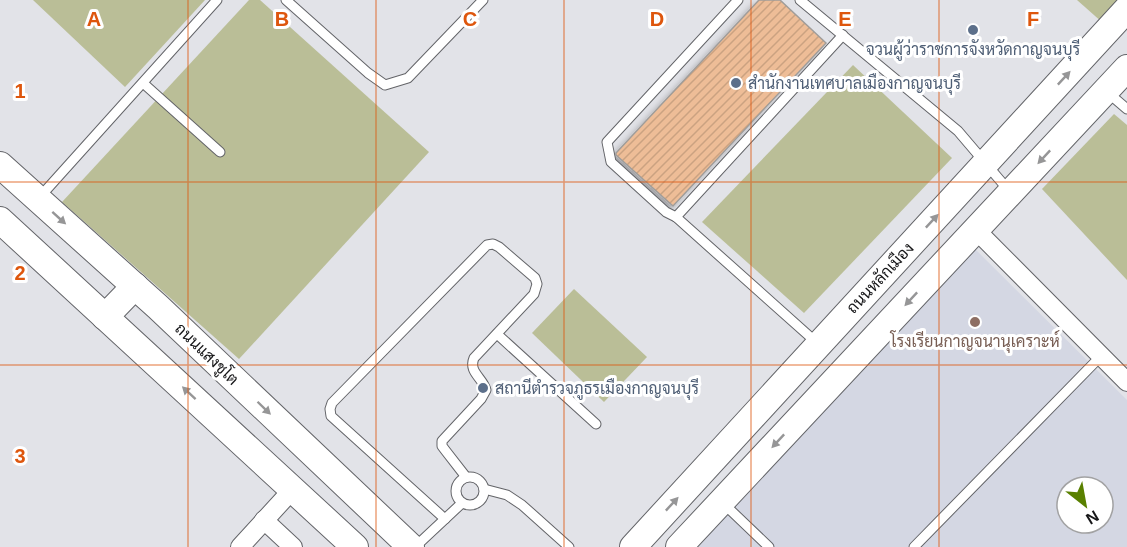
<svg xmlns="http://www.w3.org/2000/svg" width="1127" height="547" font-family="Arial,Sarabun,sans-serif">
<defs>
<pattern id="building-hatch" width="6" height="6" patternUnits="userSpaceOnUse" patternTransform="scale(1.5)"><rect width="6" height="6" fill="#eebd97"/><path d="M-1 1l2-2M0 6l6-6M5 7l2-2" fill="none" stroke="#cba281"/></pattern>
<filter id="shadow"><feDropShadow dx="-5.5" dy="5.5" stdDeviation="3" flood-color="#0004"/></filter>
</defs>
<rect width="100%" height="100%" fill="#e2e3e8"/>
<!-- built -->
<path fill="#d4d7e3" fill-rule="evenodd" d="M971 245 1127 400V547H698L746 491ZM1067 487H1103V523H1067Z"/>
<!-- green -->
<g fill="#babe97">
<path d="M33 0H205L125 87Z"/>
<path d="M249 0H260L429 152 239 359 62 202Z"/>
<path d="M1077 0H1120L1103 23Z"/>
<path d="M853 65 952 158 804 313 702 222Z"/>
<path d="M1114 114 1127 125V280L1042 189Z"/>
<path d="M574 289 647 357 604 402 532 333Z"/>
</g>
<!-- building -->
<path fill="url(#building-hatch)" stroke="#a09d9a" stroke-width="1.5" filter="url(#shadow)" d="M759 0H780L826 43 673 206 616 155V153Z"/>
<g fill="none" stroke-linecap="round" stroke-linejoin="round">
<!-- lane casing -->
<g stroke="#636468" stroke-width="11">
<g id="lane">
<path d="M286 0 368 73 385 85 408 78 483 0"/>
<path d="M738 0 607 142 611 162 666 212 676 217 843 35"/>
<path d="M800 0 958 131 1010 192"/>
<path d="M143 83 220 152"/>
<path d="M1106 91 1127 109"/>
<path d="M38 199 217 0"/>
<path d="M676 217 817 343"/>
<path d="M497 334 596 424"/>
<circle cx="470" cy="491" r="14"/>
<path d="M484 489 507 495 522 505 569 547"/>
<path d="M723 503 769 547"/>
<path d="M445 519 331 416 330 409 332 403 487 245 493 244 499 247 535 278 537 284 534 294 474 358C468 372 483 378 486 390L481 399 442 441V446L445 450 466 477"/>
<path d="M415 547 462 503"/>
<path d="M914 547 1101 356"/>
</g>
</g>
<!-- street casing -->
<g stroke="#636468" stroke-width="20">
<g id="street">
<path d="M976 230 1127 382"/>
<path d="M264 520 293 547"/>
<path d="M240 547 293 489"/>
</g>
</g>
<!-- secondary casing -->
<g stroke="#636468" stroke-width="28">
<g id="secondary">
<path d="M0 165 158 307 411 547"/>
<path d="M0 220 355 547"/>
<path d="M105 317 135 286"/>
<path d="M633 547 1127 9"/>
<path d="M679 547 1127 68"/>
</g>
</g>
<!-- lane -->
<use href="#lane" stroke="#fff" stroke-width="9"/>
<!-- street -->
<use href="#street" stroke="#fff" stroke-width="18"/>
<!-- secondary -->
<use href="#secondary" stroke="#fff" stroke-width="26"/>
</g>
<!-- one-way arrows -->
<defs><path id="oneway-solid" d="M-6-.8H1V-3.2L6.5 0L1 3.2V.8H-6Z" transform="scale(1.5)"/></defs>
<g fill="#969697">
<use href="#oneway-solid" transform="translate(1064 78) rotate(-47)"/>
<use href="#oneway-solid" transform="translate(1044 157) rotate(133)"/>
<use href="#oneway-solid" transform="translate(59 218) rotate(42)"/>
<use href="#oneway-solid" transform="translate(932 221) rotate(-47)"/>
<use href="#oneway-solid" transform="translate(911 299) rotate(133)"/>
<use href="#oneway-solid" transform="translate(189 393) rotate(-137)"/>
<use href="#oneway-solid" transform="translate(264 408) rotate(44)"/>
<use href="#oneway-solid" transform="translate(778 441) rotate(133)"/>
<use href="#oneway-solid" transform="translate(672 504) rotate(-47)"/>
</g>
<!-- grid -->
<path fill="none" stroke="#de560d" stroke-width="1.5" stroke-opacity="0.55" d="M188 0V547M376 0V547M564 0V547M751 0V547M939 0V547M0 182H1127M0 365H1127"/>
<!-- markers -->
<g fill="#5c6f8a" stroke="#fff" stroke-width="2">
<circle cx="973" cy="30" r="6"/>
<circle cx="736" cy="83" r="6"/>
<circle cx="483" cy="388" r="6"/>
</g>
<circle fill="#8d6e63" stroke="#fff" stroke-width="2" cx="975" cy="322" r="6"/>
<g text-anchor="middle" dominant-baseline="central" stroke-width="6" stroke-linejoin="round" paint-order="stroke">
<!-- service labels -->
<g font-size="16" fill="#4e5e75" stroke="#fff" text-anchor="start">
<text x="973" y="49" text-anchor="middle">จวนผู้ว่าราชการจังหวัดกาญจนบุรี</text>
<text x="748" y="83">สำนักงานเทศบาลเมืองกาญจนบุรี</text>
<text x="495" y="388">สถานีตำรวจภูธรเมืองกาญจนบุรี</text>
</g>
<!-- street labels -->
<g font-size="16" fill="#161618" stroke="#fff">
<text transform="translate(880 278) rotate(-47)">ถนนหลักเมือง</text>
<text transform="translate(207 354) rotate(44)">ถนนแสงชูโต</text>
</g>
<!-- education labels -->
<g font-size="16" fill="#785e54" stroke="#fff">
<text x="975" y="341">โรงเรียนกาญจนานุเคราะห์</text>
</g>
</g>
<g font-size="20" text-anchor="middle" font-weight="bold" fill="#de560d" stroke="#fff" stroke-width="6" stroke-linejoin="round" paint-order="stroke">
<text x="94" y="26">A</text>
<text x="282" y="26">B</text>
<text x="470" y="26">C</text>
<text x="657" y="26">D</text>
<text x="845" y="26">E</text>
<text x="1033" y="26">F</text>
<text x="20" y="98">1</text>
<text x="20" y="280">2</text>
<text x="20" y="463">3</text>
</g>
<!-- north arrow -->
<g transform="translate(1085 505) rotate(149)"><circle r="28" fill="#ffffff" stroke="#a2a2a3" stroke-width="1.5"/>
<path d="M0-4.5L10 22L0 15L-10 22Z" fill="#598000"/>
<text y="-9" font-size="16" font-weight="bold" text-anchor="middle" fill="#161618">N</text>
</g>
</svg>
